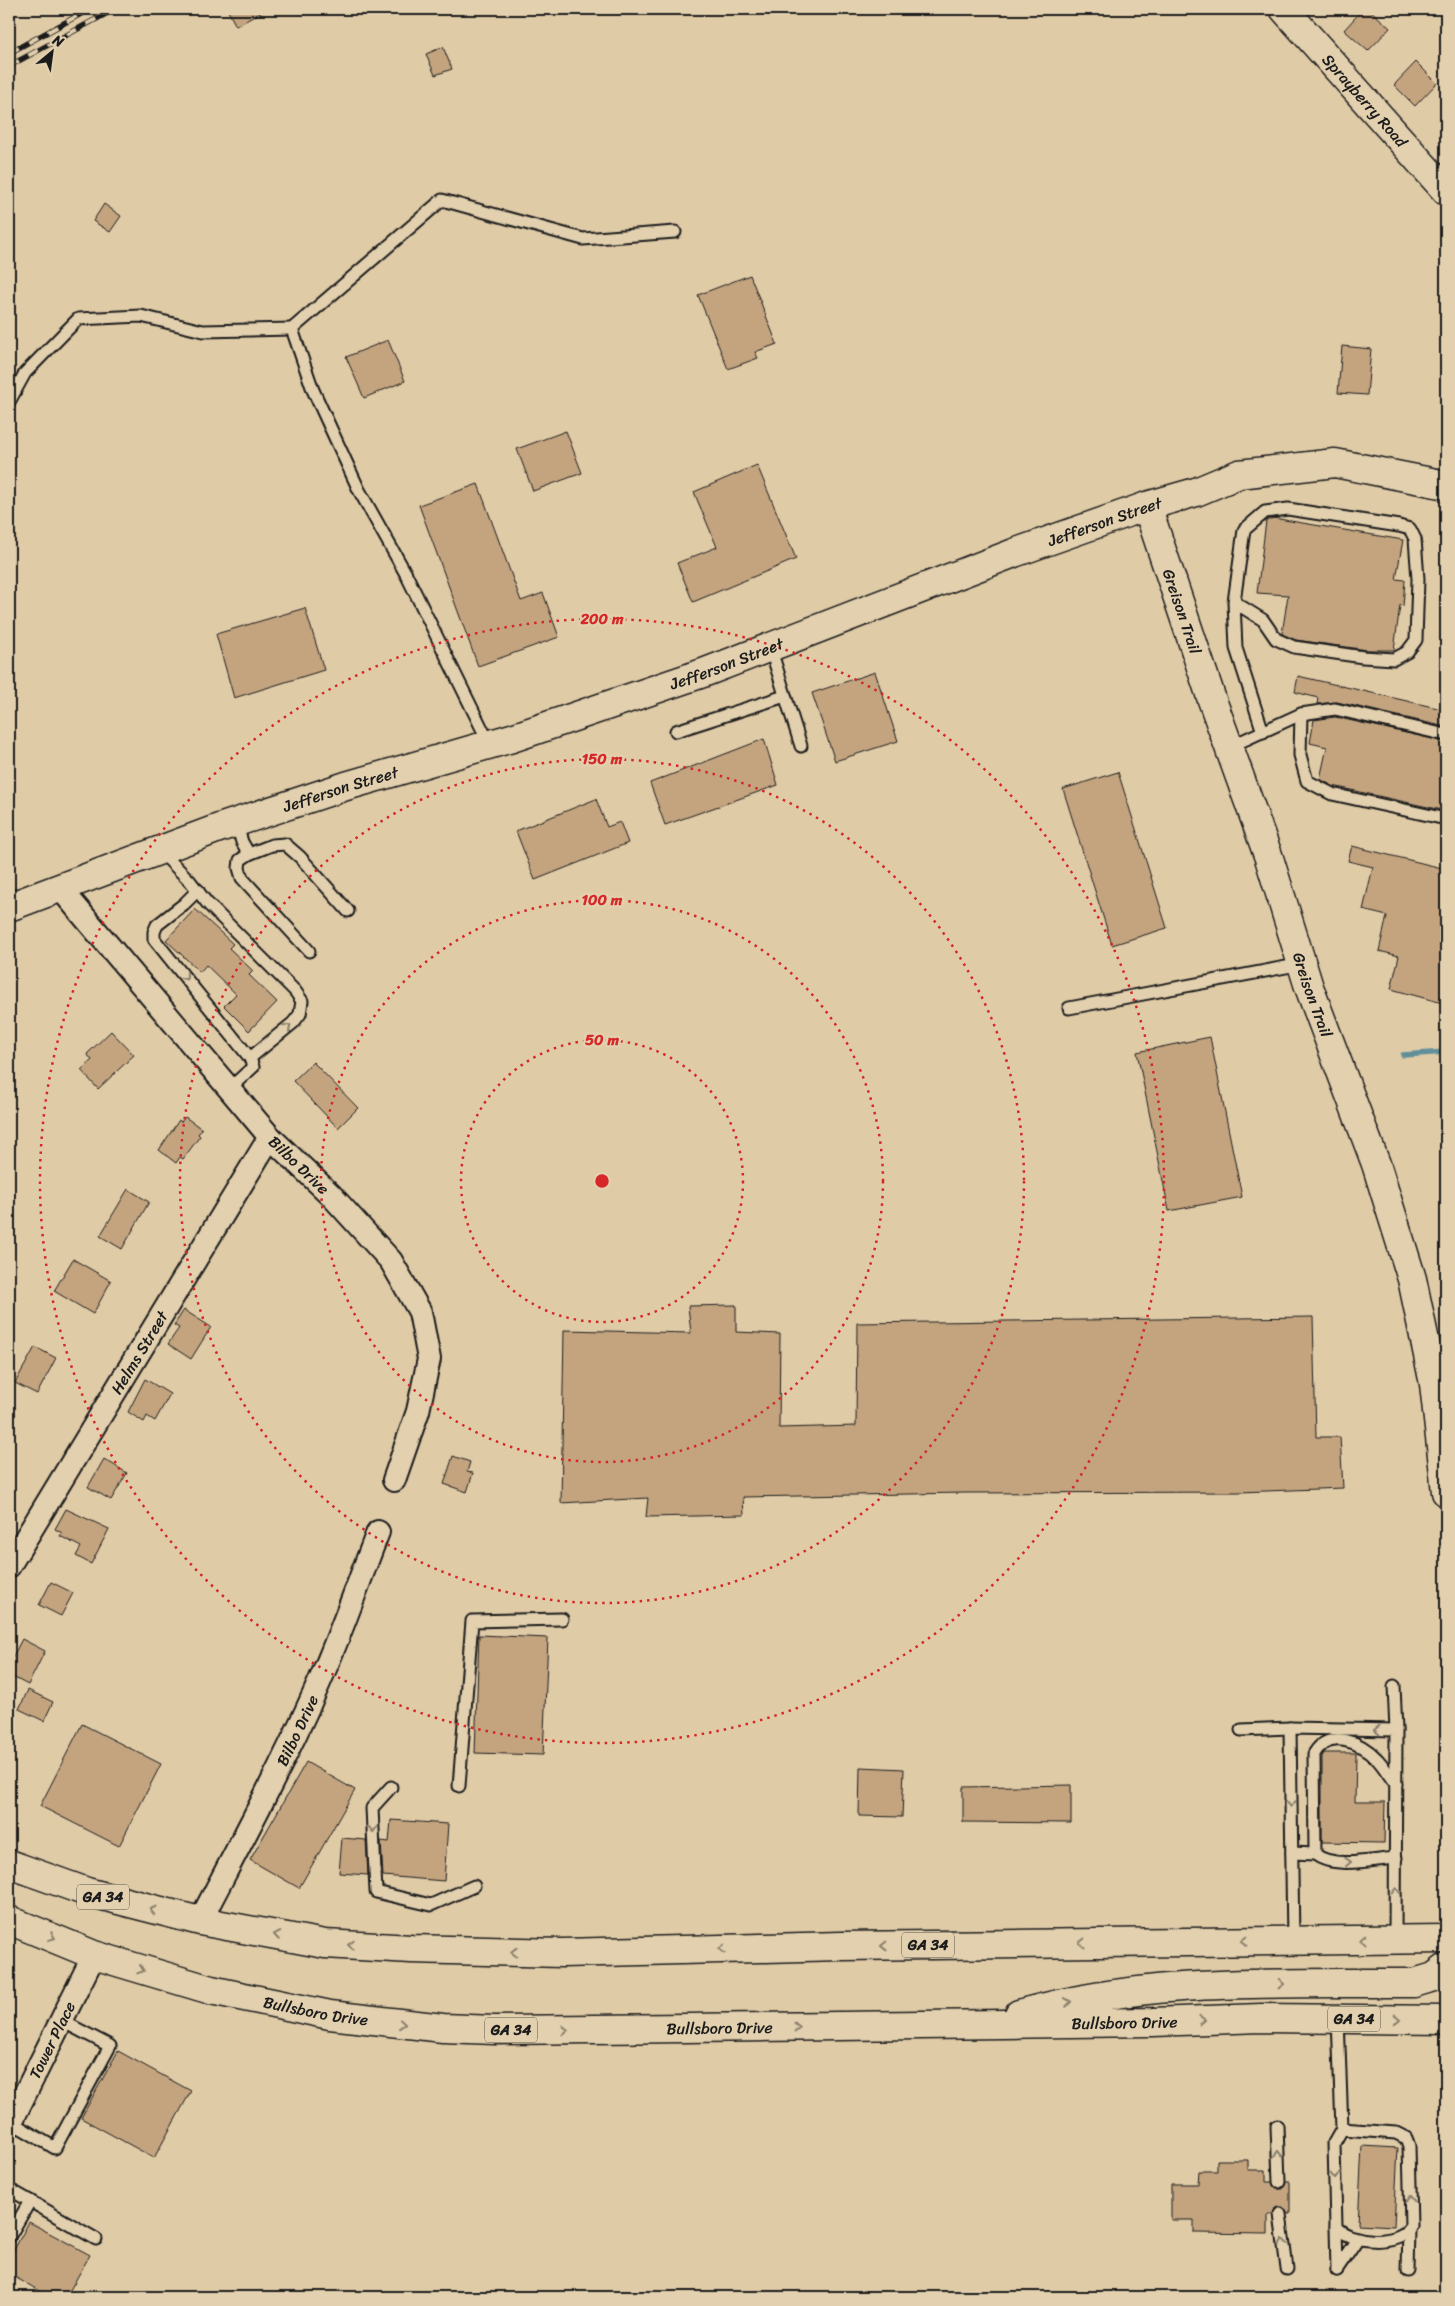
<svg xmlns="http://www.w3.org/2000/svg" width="1455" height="2306" font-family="Sriracha,sans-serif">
<rect width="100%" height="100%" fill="#e0cba7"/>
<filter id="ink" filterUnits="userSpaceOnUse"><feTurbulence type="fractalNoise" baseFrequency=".02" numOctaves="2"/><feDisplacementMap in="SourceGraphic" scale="10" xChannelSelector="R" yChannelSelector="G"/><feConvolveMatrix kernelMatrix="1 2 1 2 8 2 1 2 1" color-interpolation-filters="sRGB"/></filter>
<g filter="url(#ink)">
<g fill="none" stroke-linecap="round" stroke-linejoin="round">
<!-- stream -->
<path stroke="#62909a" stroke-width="5.5" d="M1403 1055 1446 1052"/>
</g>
<!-- building -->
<g fill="#c3a47f" stroke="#1c1c1c">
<path d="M227 9H268L236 26Z"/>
<path d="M1363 9H1369L1390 28 1368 51 1344 30Z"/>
<path d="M443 47 452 69 435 75 426 54Z"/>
<path d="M1416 62 1437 83 1415 106 1394 85Z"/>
<path d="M104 204 121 216 110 232 93 221Z"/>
<path d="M750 275 777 344 755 352 758 358 728 369 698 295Z"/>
<path d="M388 340 405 381 364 398 346 357Z"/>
<path d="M1342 346 1371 349 1367 395 1338 393Z"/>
<path d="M566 431 582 473 533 491 517 449Z"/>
<path d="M757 465 796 559 693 602 677 563 717 547 694 492Z"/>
<path d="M478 484 521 601 543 593 559 637 478 666 419 505Z"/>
<path d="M1273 518 1403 540 1396 579 1405 580 1403 606 1400 605 1394 650H1368L1296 640 1282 634 1288 595 1257 593 1266 521Z"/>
<path d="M305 608 324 670 234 698 216 634Z"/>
<path d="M875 672 898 741 835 761 812 693Z"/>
<path d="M1298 676 1446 710V727L1337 702 1317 704 1318 698 1295 692Z"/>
<path d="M1335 717 1446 742V811L1333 786 1320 779 1327 747 1310 743 1314 720Z"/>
<path d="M764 739 778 785 665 825 650 783Z"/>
<path d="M1118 772 1167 928 1112 945 1063 789Z"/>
<path d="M596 799 607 827 620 822 628 843 535 880 516 831Z"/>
<path d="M1352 846 1446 869V1004L1391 989 1399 956 1379 951 1387 916 1363 910 1373 867 1348 861Z"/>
<path d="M195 909 233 944 229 948 253 971 249 975 277 1002 249 1031 224 1006 236 994 206 965 200 972 166 940Z"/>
<path d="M111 1031 134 1055 98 1089 81 1070 92 1060 87 1054Z"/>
<path d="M1210 1037 1242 1197 1169 1211 1137 1052Z"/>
<path d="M313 1062 358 1108 338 1128 293 1081Z"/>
<path d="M185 1117 202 1129 198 1134 200 1136 183 1159 180 1157 176 1163 159 1150 179 1120 181 1122Z"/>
<path d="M128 1189 149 1202 122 1249 100 1236Z"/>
<path d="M73 1259 111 1281 93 1314 54 1291Z"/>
<path d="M736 1305V1332L780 1334 779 1428 856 1426 857 1323 1313 1317 1316 1437H1340L1343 1488 1240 1492 964 1493 743 1497 744 1515 646 1517 648 1498 561 1503 564 1330 691 1333 688 1306Z"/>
<path d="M184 1310 211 1327 191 1359 168 1344 179 1328 174 1325Z"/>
<path d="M35 1347 56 1358 37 1394 15 1383Z"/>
<path d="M145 1379 170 1394 155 1421 147 1416 144 1422 128 1412Z"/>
<path d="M453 1456 470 1462 467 1472 473 1473 467 1492 444 1484Z"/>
<path d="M104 1459 127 1473 111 1500 88 1487Z"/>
<path d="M66 1509 109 1529 91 1564 76 1556 81 1547 60 1536 62 1533 55 1529Z"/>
<path d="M51 1582 73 1593 61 1616 39 1605Z"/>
<path d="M479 1635 548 1638 543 1755 475 1753Z"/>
<path d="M22 1639 45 1651 28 1685 9 1675V1664Z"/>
<path d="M28 1690 53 1702 44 1721 19 1709Z"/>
<path d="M82 1724 161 1764 119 1846 40 1806Z"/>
<path d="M1324 1753H1356L1355 1802H1385L1384 1843 1322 1842V1757Z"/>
<path d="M306 1762 355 1790 299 1888 250 1860Z"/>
<path d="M860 1767 904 1769 902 1817 859 1816Z"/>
<path d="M1071 1785V1823L963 1822V1787Z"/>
<path d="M391 1820 448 1824 444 1881 383 1876 381 1841 389 1842Z"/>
<path d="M342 1838 366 1840 368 1875 339 1873Z"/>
<path d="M118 2051 191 2091 154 2158 81 2118Z"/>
<path d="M1362 2146 1398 2148 1394 2226 1358 2224Z"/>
<path d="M1217 2160H1248V2170H1266V2182H1272L1276 2189H1283L1286 2182H1290V2214H1288L1283 2207H1280L1275 2208 1273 2214H1268V2234L1194 2233V2220H1171V2184H1198L1199 2171H1217Z"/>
<path d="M29 2222 90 2255 66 2297H51L9 2274V2259Z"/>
</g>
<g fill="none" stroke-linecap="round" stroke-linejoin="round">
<!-- service casing -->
<g stroke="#1c1c1c" stroke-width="15">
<g id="service">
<path d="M9 402 25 373 78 319 141 316 203 331 292 329"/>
<path d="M1234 602 1263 620 1276 639 1294 647 1363 657 1394 659 1407 652 1416 640 1418 579 1415 539 1410 529 1399 526 1288 509 1265 512 1244 530 1234 602 1236 648 1263 732"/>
<path d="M770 647 801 746"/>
<path d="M1301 714 1300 755 1307 781 1332 794 1446 819"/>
<path d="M676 731 785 696"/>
<path d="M490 745 406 574 359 490 313 390 292 329 442 200 583 239 675 232"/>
<path d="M1229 747 1301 714 1335 709 1446 735"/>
<path d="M236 822 242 842 249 854 240 860 239 868 242 878 309 951"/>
<path d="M160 851 190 881 207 903 295 991 302 1001 300 1014 293 1023 250 1058"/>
<path d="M249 854 272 845 285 844 300 857 348 911"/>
<path d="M198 890 184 904 157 925 154 932V939L250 1058 253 1067 230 1088"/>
<path d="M1069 1008 1302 964"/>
<path d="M1394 1686 1396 1730"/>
<path d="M1241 1730 1290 1728"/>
<path d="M1396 1784C1389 1776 1384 1766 1377 1759 1360 1741 1328 1729 1314 1754L1315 1854C1332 1869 1373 1860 1396 1858"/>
<path d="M459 1786 472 1621 562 1619"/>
<path d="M391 1787 372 1808 376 1892 431 1905 474 1886"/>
<path d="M1292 1853 1315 1854"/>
<path d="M1293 1941 1290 1728 1396 1730 1395 1940"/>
<path d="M1338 2018 1342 2129 1334 2143 1336 2227C1350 2243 1399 2247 1411 2226L1409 2146 1406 2138 1396 2133 1342 2129"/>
<path d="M11 2122 55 2148 110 2046 62 2021"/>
<path d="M1277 2126 1279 2182"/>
<path d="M9 2189 96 2239"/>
<path d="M1280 2214 1287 2269"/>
<path d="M1336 2227 1337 2270"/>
<path d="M9 2237 30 2201"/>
<path d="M1337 2270 1358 2239"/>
<path d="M1408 2271 1409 2229"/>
</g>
</g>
<!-- minor casing -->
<g stroke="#1c1c1c" stroke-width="26">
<g id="minor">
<path id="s1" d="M60 888 270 1137 331 1195 391 1261 420 1312 429 1359 418 1411 394 1480"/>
<path id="s2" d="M9 1566 270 1137"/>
<path id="s3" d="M200 1921C239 1846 279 1772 314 1694 338 1642 357 1586 378 1532"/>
<path id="s4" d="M9 2126 94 1955"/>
</g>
</g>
<!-- tertiary casing -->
<g stroke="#1c1c1c" stroke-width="31">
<g id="tertiary">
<path id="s5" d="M1284 9 1446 191"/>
<path id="s6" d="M1147 506 1211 697 1269 858 1309 987 1376 1164 1412 1279 1434 1384 1446 1492"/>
<path id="s7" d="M9 907 219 828 346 786 512 738 703 673 1014 553 1147 506 1196 492 1239 474 1335 463 1446 485"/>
</g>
</g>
<!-- primary casing -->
<g stroke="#1c1c1c" stroke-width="31">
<g id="primary">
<path d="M9 1864 87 1892 200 1921 325 1944 411 1949 562 1953 841 1946 1446 1939"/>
<path id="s8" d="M9 1920 94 1955 211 1990 330 2015 443 2028 495 2030 686 2028 1153 2022 1261 2018 1446 2020"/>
<path d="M1019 2014C1147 1977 1283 1984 1414 1983L1434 1977 1446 1968"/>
</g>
</g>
<!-- service -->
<use href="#service" stroke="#e2d0ae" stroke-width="11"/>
<!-- minor -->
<use href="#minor" stroke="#e2d0ae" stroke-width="22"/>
<!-- tertiary -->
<use href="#tertiary" stroke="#e2d0ae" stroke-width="28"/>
<!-- primary -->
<use href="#primary" stroke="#e2d0ae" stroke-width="28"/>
<!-- rail casing -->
<g stroke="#1c1c1c" stroke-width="5.5">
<g id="rail">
<path d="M9 53 90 9"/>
<path d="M9 66 115 9"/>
</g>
</g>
<!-- rail -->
<use href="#rail" stroke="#e2d0ae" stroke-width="4" stroke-dasharray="11" stroke-linecap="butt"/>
</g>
<!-- one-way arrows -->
<defs><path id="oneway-chevron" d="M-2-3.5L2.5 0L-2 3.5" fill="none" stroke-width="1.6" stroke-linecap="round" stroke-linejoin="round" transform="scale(1.25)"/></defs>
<g stroke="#897f6c">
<use href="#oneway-chevron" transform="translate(185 977) rotate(51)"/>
<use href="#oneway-chevron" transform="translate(288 1027) rotate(-41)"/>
<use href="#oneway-chevron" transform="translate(1377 1730) rotate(-179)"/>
<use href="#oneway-chevron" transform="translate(1291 1804) rotate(89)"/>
<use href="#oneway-chevron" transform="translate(373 1829) rotate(88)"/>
<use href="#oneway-chevron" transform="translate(1348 1862) rotate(-4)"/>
<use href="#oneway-chevron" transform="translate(1396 1891) rotate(-90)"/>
<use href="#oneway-chevron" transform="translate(153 1910) rotate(-166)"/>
<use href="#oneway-chevron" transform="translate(277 1935) rotate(-170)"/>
<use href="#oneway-chevron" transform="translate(52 1937) rotate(22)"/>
<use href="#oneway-chevron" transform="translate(1363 1940) rotate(179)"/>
<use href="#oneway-chevron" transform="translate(1244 1941) rotate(179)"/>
<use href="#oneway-chevron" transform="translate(1082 1943) rotate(179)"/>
<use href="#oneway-chevron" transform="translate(351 1945) rotate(-177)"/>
<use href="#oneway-chevron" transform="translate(884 1946) rotate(179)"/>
<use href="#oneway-chevron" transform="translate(722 1949) rotate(179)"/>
<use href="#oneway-chevron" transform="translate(514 1952) rotate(-179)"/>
<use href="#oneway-chevron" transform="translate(141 1970) rotate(18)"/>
<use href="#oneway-chevron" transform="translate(1281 1984)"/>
<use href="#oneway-chevron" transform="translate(1068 2002) rotate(-8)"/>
<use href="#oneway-chevron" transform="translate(1397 2019) rotate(1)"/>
<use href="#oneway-chevron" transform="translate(1202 2020) rotate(-2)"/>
<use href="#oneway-chevron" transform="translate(402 2024) rotate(6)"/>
<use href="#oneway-chevron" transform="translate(797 2027) rotate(-1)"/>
<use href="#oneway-chevron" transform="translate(565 2030) rotate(-1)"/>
<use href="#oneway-chevron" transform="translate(1278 2154) rotate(-91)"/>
<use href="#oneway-chevron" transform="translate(1335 2176) rotate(89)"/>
<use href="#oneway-chevron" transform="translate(1410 2199) rotate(-92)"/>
<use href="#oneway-chevron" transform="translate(1283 2242) rotate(-97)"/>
</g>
</g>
<!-- distance rings -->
<g fill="none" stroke="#d62828" stroke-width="2.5" stroke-dasharray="2.5 5">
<circle cx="602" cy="1181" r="141"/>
<circle cx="602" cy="1181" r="281"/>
<circle cx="602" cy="1181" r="422"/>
<circle cx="602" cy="1181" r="562"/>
</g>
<g text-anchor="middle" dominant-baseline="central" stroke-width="5" stroke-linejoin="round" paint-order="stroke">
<!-- shield labels -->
<g fill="#e2d0ae" stroke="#575248" stroke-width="1">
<rect x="77" y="1884.5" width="52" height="25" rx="4"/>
<rect x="902" y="1932.5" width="52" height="25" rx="4"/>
<rect x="1328" y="2006.5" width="52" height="25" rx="4"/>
<rect x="485" y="2017.5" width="52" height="25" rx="4"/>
</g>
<g font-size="15" font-weight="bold" fill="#1c1c1c">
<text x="103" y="1897">GA 34</text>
<text x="928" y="1945">GA 34</text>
<text x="1354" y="2019">GA 34</text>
<text x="511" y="2030">GA 34</text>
</g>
<!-- street labels -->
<g font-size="16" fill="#1c1c1c" stroke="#e2d0ae">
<text stroke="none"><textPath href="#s5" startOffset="122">Sprayberry Road</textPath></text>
<text stroke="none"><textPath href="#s7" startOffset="1162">Jefferson Street</textPath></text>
<text stroke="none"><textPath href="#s6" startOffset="111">Greison Trail</textPath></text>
<text stroke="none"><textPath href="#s7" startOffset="758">Jefferson Street</textPath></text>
<text stroke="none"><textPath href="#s7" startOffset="352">Jefferson Street</textPath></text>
<text stroke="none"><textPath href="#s6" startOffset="516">Greison Trail</textPath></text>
<text stroke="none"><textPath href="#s1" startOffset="366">Bilbo Drive</textPath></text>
<text stroke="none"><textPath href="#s2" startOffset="250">Helms Street</textPath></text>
<text stroke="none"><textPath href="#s3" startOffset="214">Bilbo Drive</textPath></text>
<text stroke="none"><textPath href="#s8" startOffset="321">Bullsboro Drive</textPath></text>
<text stroke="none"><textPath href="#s8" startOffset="1131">Bullsboro Drive</textPath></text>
<text stroke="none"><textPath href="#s8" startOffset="726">Bullsboro Drive</textPath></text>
<text stroke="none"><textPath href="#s4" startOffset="96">Tower Place</textPath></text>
</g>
</g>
<circle cx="602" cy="1181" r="8" fill="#d62828" stroke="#e2d0ae" stroke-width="2.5"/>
<g font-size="15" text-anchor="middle" font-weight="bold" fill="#d62828" stroke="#e2d0ae" stroke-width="5" stroke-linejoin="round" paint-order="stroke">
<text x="602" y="624">200 m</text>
<text x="602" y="764">150 m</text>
<text x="602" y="905">100 m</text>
<text x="602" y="1045">50 m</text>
</g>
<!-- margin -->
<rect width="1455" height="2306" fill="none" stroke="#e2d0ae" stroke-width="30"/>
<rect x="15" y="15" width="1425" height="2276" fill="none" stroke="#1c1c1c" stroke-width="2" filter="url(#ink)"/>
<!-- north arrow -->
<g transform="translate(52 52) rotate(29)" stroke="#e2d0ae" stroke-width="4" paint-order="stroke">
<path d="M0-4L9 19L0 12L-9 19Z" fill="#1c1c1c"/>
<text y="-8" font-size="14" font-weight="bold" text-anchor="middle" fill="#1c1c1c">N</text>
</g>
</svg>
